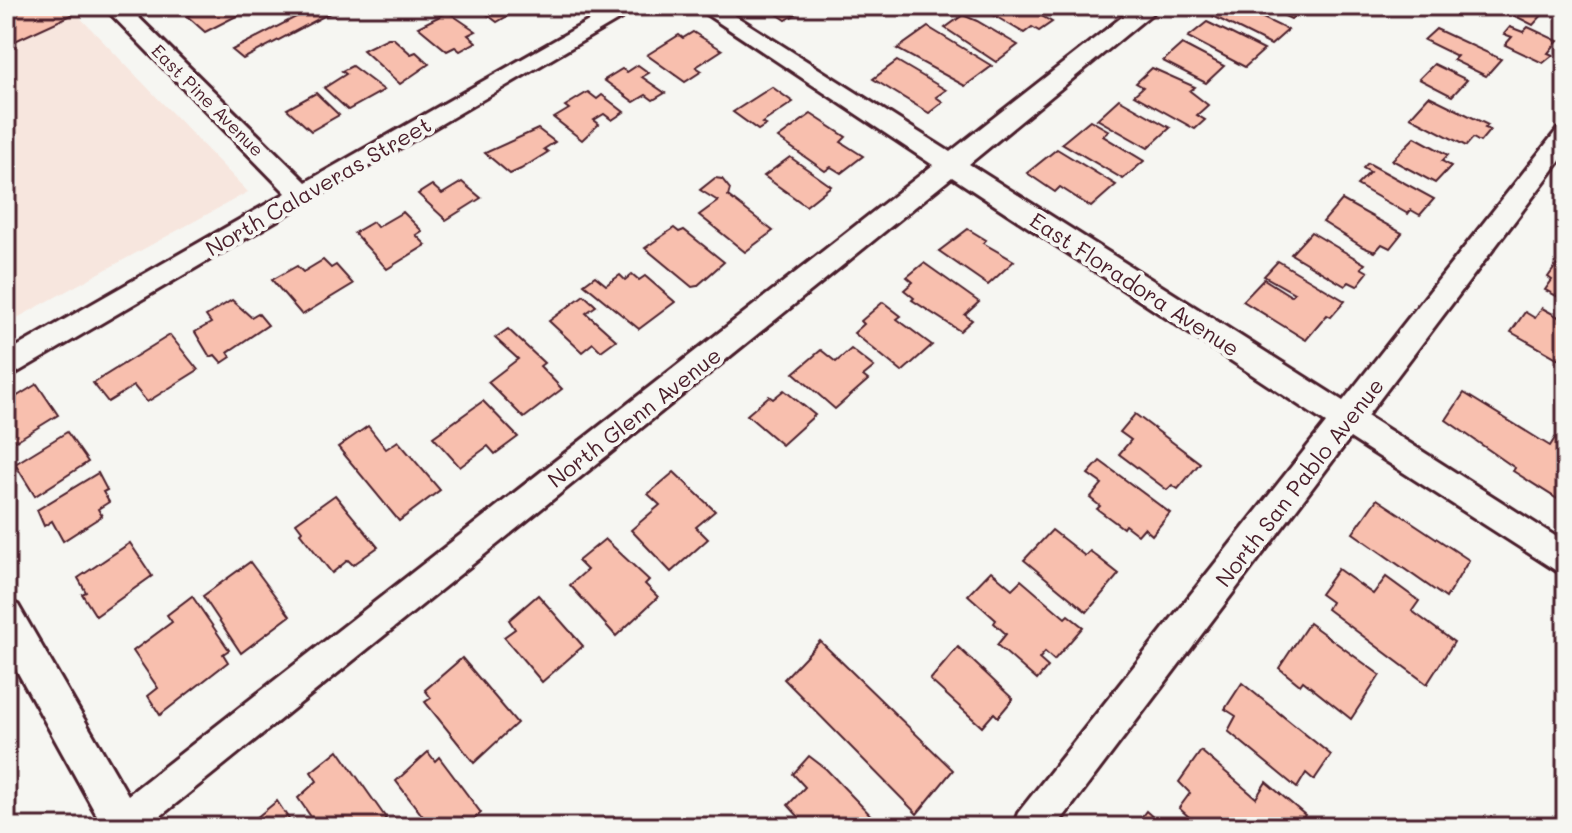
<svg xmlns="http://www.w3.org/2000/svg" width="1572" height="833" font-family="Mali,sans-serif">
<rect width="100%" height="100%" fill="#f6f6f2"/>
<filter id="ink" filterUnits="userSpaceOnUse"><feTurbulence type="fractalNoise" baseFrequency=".0125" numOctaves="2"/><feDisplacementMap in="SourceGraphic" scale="16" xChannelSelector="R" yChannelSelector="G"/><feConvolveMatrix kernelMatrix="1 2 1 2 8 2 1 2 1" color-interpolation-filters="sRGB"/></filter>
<g filter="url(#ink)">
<!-- built -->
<path fill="#f7e6de" d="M6 6H69L248 192 6 324Z"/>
<!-- building -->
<g fill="#f8bfae" stroke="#4a1f2b" stroke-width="2">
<path d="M6 6H69L76 13 15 41 6 31Z"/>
<path d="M207 6 215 7 256 6 205 32 187 16Z"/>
<path d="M317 6H343L243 59 232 50Z"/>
<path d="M476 6H534L536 8 524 14 518 10 497 22Z"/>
<path d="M765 6H809L786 20Z"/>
<path d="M987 6H1024L1052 22 1039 31 1032 27 1024 33 983 9Z"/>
<path d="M1225 6H1238L1288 30 1271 45 1213 16Z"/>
<path d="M1264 6H1306L1291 19Z"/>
<path d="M1496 6H1528L1544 13 1533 25Z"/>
<path d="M448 12 476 31 468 35 476 42 460 51 455 47 447 51 418 27Z"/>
<path d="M963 15 977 21 1018 45 996 62 945 28Z"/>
<path d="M1207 22 1232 34 1264 50 1245 67 1188 37Z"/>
<path d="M928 27 992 66 965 86 897 49Z"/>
<path d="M1510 27 1523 32 1528 27 1558 41 1548 53 1553 55 1543 63 1505 45 1512 37 1504 34Z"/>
<path d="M1436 29 1501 59 1486 76 1453 60 1457 56 1424 40Z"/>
<path d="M693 32 722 50 696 67 702 71 685 82 647 55 679 35 683 38Z"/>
<path d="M388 38H393L411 54 416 52 429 64 400 84 363 50Z"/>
<path d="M1182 44 1224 66 1206 83 1163 61Z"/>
<path d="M897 61 946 90 936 97 943 102 929 113 873 79Z"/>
<path d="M1434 64 1467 80 1452 96 1419 79Z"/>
<path d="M638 65 649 73 642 77 665 93 653 100 646 95 634 102 604 80 622 69 627 72Z"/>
<path d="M352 66 384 90 348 110 324 88 346 74 342 71Z"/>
<path d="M1152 68 1195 87 1190 91 1208 105 1197 115 1205 120 1195 129 1134 95 1143 87 1136 83Z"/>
<path d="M772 87 793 102 762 123 766 125 758 130 733 112Z"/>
<path d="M588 92 597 99 602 95 624 112 612 120 604 114 594 120 599 124 582 140 554 118 569 109 565 106Z"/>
<path d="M316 93 339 115 311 131 287 109Z"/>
<path d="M1429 96 1488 125 1485 128 1490 130 1480 142 1473 138 1466 146 1410 117Z"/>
<path d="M1119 99 1170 128 1148 148 1097 119Z"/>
<path d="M811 114 846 137 841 142 863 156 841 173 831 167 825 171 778 138Z"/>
<path d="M1090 120 1109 131 1103 136 1144 161 1123 179 1062 143Z"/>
<path d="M538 129 555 142 544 149 548 152 521 169 510 174 485 153Z"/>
<path d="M1415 137 1448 155 1442 161 1451 166 1435 183 1392 160Z"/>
<path d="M1057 149 1116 185 1091 207 1060 187 1055 192 1027 173Z"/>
<path d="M790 157 831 186 806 206 764 176Z"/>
<path d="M1368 163 1434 199 1420 215 1411 210 1408 214 1357 185 1370 172 1363 168Z"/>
<path d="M715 178 722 179 730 189 728 196 773 231 745 252 699 215 718 201 700 190Z"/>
<path d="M462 182 481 198 446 220 418 194 432 185 442 194Z"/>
<path d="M1342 200 1402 233 1390 248 1382 244 1375 252 1363 247 1323 222Z"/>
<path d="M403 212 422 231 416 235 426 245 387 269 354 233 373 222 377 227Z"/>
<path d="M674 228 679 232 684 230 724 262 697 286 692 287 645 248Z"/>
<path d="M968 229 986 240 983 243 1014 261 988 285 939 251Z"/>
<path d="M1311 232 1365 264 1361 268 1368 272 1357 286 1349 282 1345 286 1291 254Z"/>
<path d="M323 260 331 268 336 265 353 284 302 315 272 280 297 266 303 272Z"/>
<path d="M1278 261 1345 301 1331 317 1327 315 1306 340 1243 301 1264 279 1291 296 1294 293 1264 276Z"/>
<path d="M924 263 979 302 965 315 972 320 960 331 912 300 914 298 904 290 913 282 907 277Z"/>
<path d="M1558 263 1566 267V301L1545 290 1552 280 1548 277Z"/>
<path d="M632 274 639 280 645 276 675 302 639 329 584 284 595 276 606 285 620 275 625 280Z"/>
<path d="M584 295 596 306 586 313 616 340 601 351 593 343 582 352 549 321Z"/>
<path d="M232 300 251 317 258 313 268 325 228 352 231 357 222 363 215 355 210 357 195 332 211 323 206 316Z"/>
<path d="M883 302 901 316 897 319 932 345 902 372 854 333 864 324 861 321Z"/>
<path d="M1542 308 1566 321V363L1511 332 1525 312 1535 318Z"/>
<path d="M508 329 544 363 540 366 562 389 524 418 488 382 518 359 495 338Z"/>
<path d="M170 335 198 370 147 402 134 386 108 402 93 383Z"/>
<path d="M851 349 874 367 863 376 868 380 835 409 794 373 821 350 836 362Z"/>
<path d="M37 384 58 415 6 447V403Z"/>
<path d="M784 390 815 415 782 445 747 415 769 396 773 399Z"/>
<path d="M1464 393 1550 446 1555 438 1566 445V488L1559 500 1513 471 1515 468 1446 420Z"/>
<path d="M483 401 518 437 495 454 488 446 460 467 433 437Z"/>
<path d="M1135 414 1200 463 1178 489 1172 485 1167 490 1119 454 1131 440 1120 432Z"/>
<path d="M368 426 386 449 398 441 440 490 399 521 338 447Z"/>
<path d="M67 432 88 462 35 496 15 464Z"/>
<path d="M1100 461 1170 513 1152 535 1144 528 1138 535 1125 525 1123 528 1097 509 1100 506 1090 498 1102 484 1088 474Z"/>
<path d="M674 472 715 511 696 527 708 539 671 572 631 530 660 505 648 494Z"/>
<path d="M98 473 107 490 103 492 109 502 98 509 102 516 63 541 52 521 44 526 37 510Z"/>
<path d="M335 495 378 547 353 565 348 560 332 573 300 533 302 531 296 523Z"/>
<path d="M1377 499 1469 560 1446 598 1353 533Z"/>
<path d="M1052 530 1085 556 1090 551 1119 574 1087 612 1024 560Z"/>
<path d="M605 539 649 580 645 584 658 597 616 636 570 585 587 570 578 561Z"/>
<path d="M130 543 152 576 96 616 82 594 86 592 78 578Z"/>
<path d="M250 562 290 616 241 653 203 596Z"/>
<path d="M1338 569 1373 594 1386 577 1419 601 1412 611 1454 642 1427 684 1327 609 1331 602 1320 594Z"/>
<path d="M991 571 1012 589 1021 580 1065 618 1068 615 1083 627 1054 660 1045 652 1039 659 1048 667 1037 680 997 645 1006 634 994 623 996 620 968 595Z"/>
<path d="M538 595 583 646 542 682 504 637 515 629 509 620Z"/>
<path d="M192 596 229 650 223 654 228 662 160 715 148 696 158 688 133 651 172 622 167 615Z"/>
<path d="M1309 623 1380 675 1351 719 1303 681 1300 685 1279 668Z"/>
<path d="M820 641 953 770 917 814 784 679Z"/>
<path d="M958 647 1013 699 998 717 994 713 982 727 930 680Z"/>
<path d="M462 658 517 723 474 763 425 702 431 698 425 690Z"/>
<path d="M1242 683 1331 755 1314 780 1306 773 1297 788 1228 731 1236 716 1225 709Z"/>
<path d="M338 750 386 818 376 827H318L298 798 317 781 311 772Z"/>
<path d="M1201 751 1256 798 1266 782 1305 815 1297 827H1200L1179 808 1190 793 1179 782Z"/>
<path d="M428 752 435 761 439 757 481 813 466 827H447L443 822 438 827H431L396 781Z"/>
<path d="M809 756 826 769 882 827H808L788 805 805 787 793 774Z"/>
<path d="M277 801 294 827H245Z"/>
<path d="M1146 811 1164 827H1134Z"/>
</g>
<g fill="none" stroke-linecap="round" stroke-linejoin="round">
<!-- street casing -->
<g stroke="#4a1f2b" stroke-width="6">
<g id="street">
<path d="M103 6H127L306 182 615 6H642L6 379V353L286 193Z"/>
<path d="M694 6H720L950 152 1136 6H1161L969 164 1343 401 1557 130 1566 127V153L1367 416 1566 543V577L1350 438 1056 827H1013L1018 813 1326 423 952 177 147 827H98L100 821 6 651V600L18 605 128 795 933 165Z"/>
</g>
</g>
<!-- street -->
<use href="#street" fill="#f6f6f2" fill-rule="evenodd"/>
</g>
</g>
<g text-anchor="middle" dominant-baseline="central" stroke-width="8" stroke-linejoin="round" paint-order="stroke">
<!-- far-street labels -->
<g font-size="18" fill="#4a1f2b" stroke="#f6f6f2">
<text transform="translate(208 100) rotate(45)">East Pine Avenue</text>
</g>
<!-- street labels -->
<g font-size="22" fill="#4a1f2b" stroke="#f6f6f2">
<text transform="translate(318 186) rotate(-30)">North Calaveras Street</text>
<text transform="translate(1135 284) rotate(33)">East Floradora Avenue</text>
<text transform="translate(634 417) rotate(-38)">North Glenn Avenue</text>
<text transform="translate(1299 482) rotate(-52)">North San Pablo Avenue</text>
</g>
</g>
<!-- margin -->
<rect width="1572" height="833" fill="none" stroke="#f6f6f2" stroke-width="32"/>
<rect x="16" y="16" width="1540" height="801" fill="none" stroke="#4a1f2b" stroke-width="3" filter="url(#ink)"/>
</svg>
